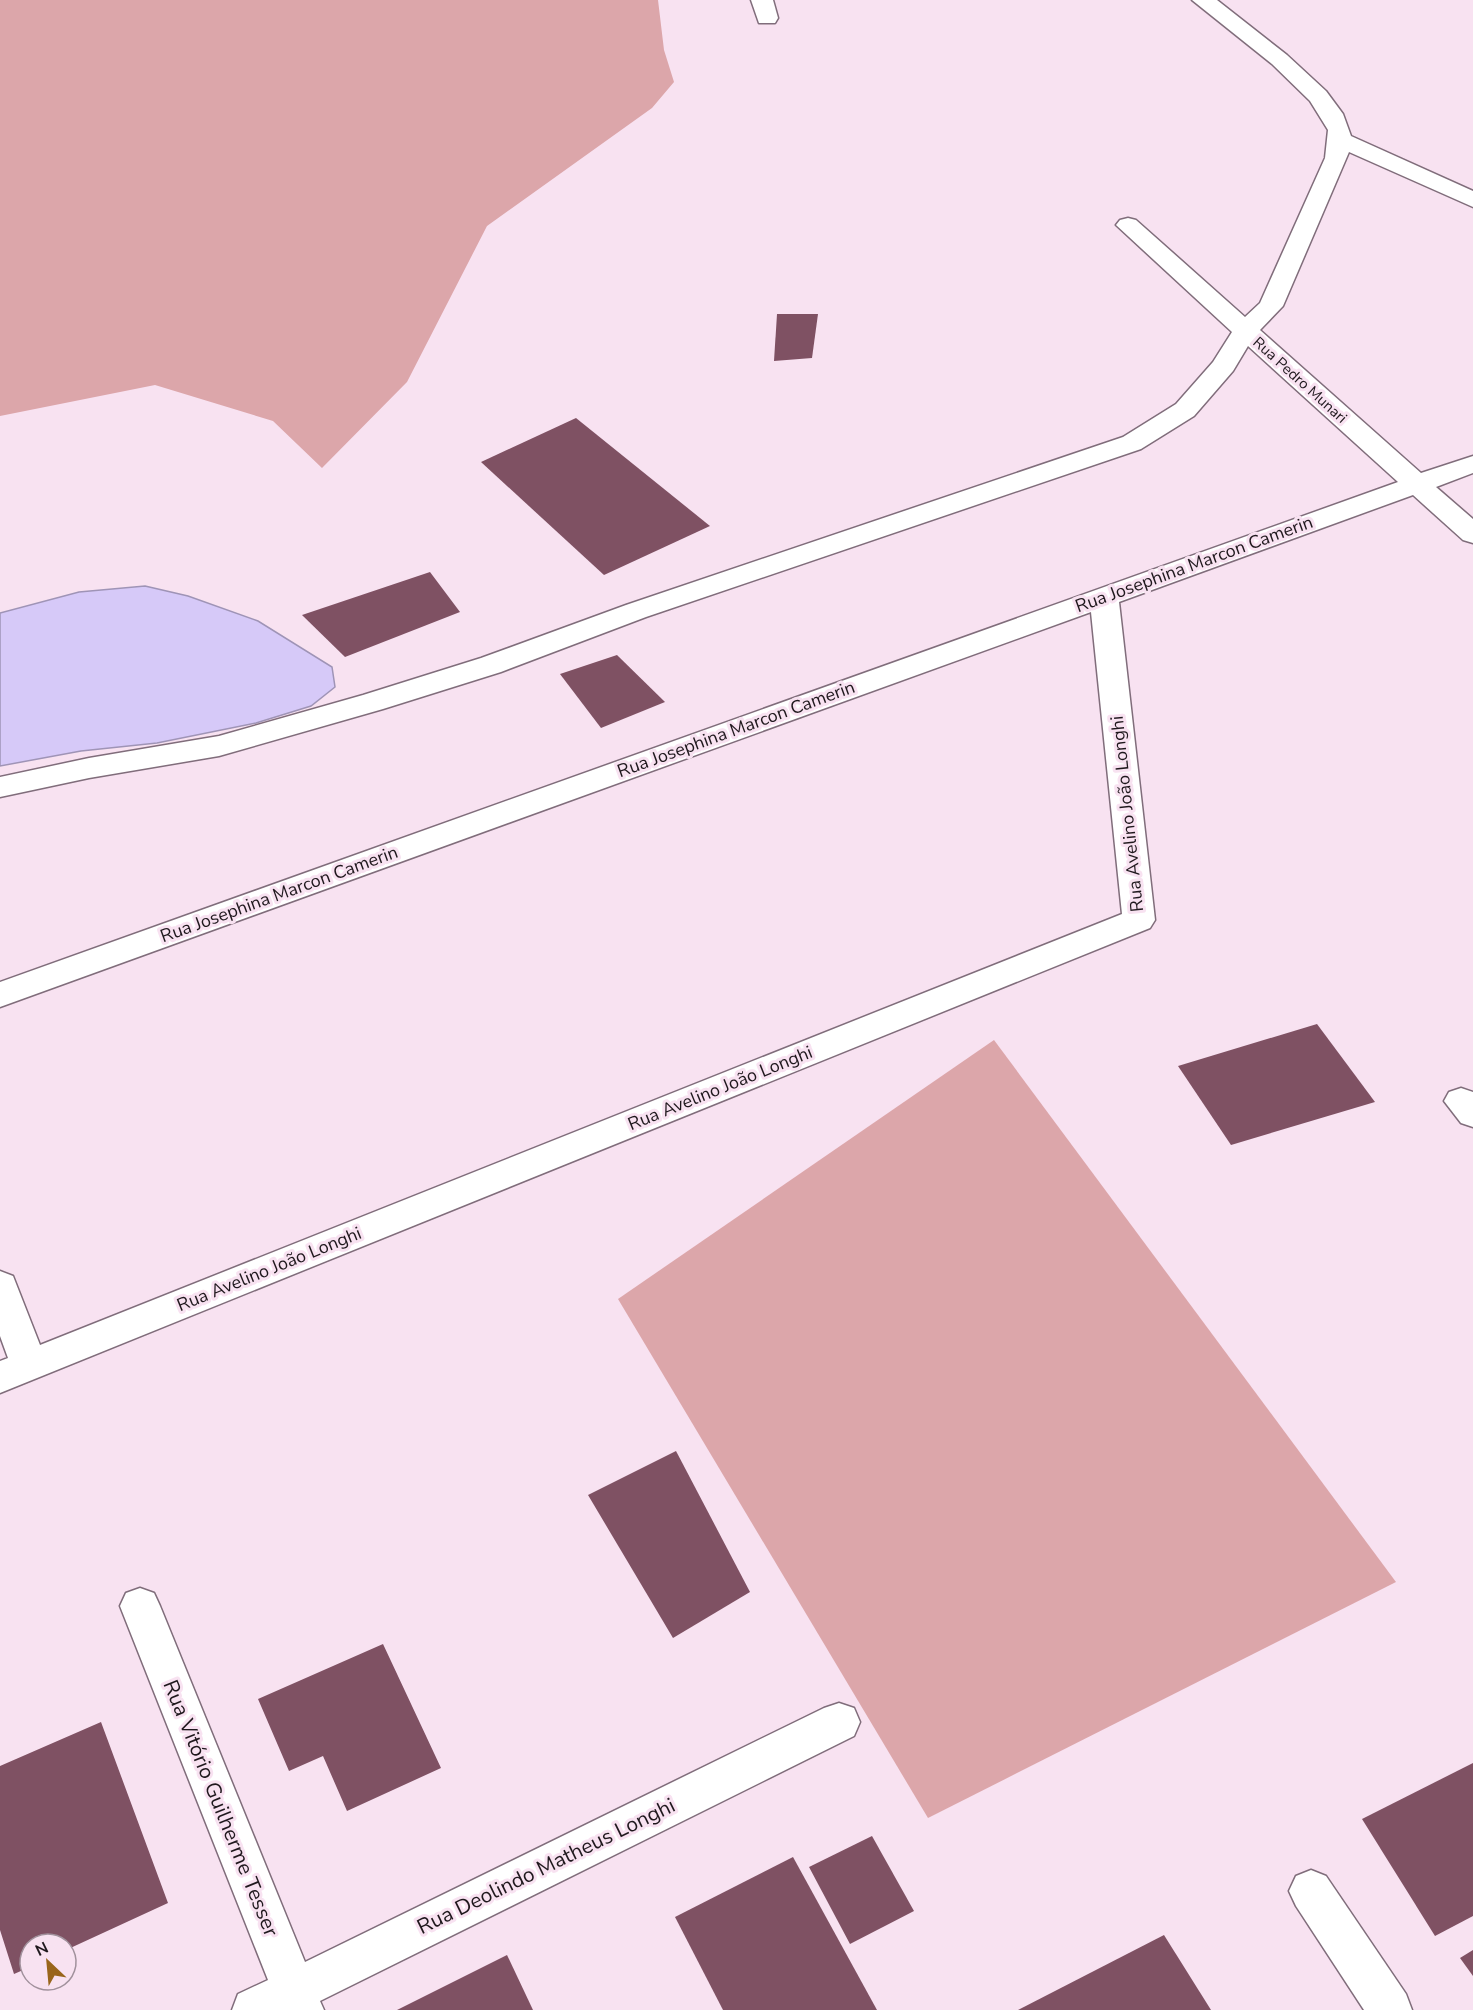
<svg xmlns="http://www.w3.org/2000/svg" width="1473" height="2010" font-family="'Nunito Sans',sans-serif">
<rect width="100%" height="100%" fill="#f8e2f1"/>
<!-- green -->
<g fill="#dca6aa">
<path d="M0 0H658L664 50 674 82 652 108 487 226 407 382 322 468 273 421 155 385 0 416Z"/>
<path d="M994 1040 1396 1582 928 1818 618 1299Z"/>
</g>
<!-- water -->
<path fill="#d6c9f8" stroke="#9f94b6" stroke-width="1.5" d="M145 586 188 596 258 621 332 667 335 687 311 706 256 723 157 743 81 751 0 766V613L79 592Z"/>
<!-- building -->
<g fill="#7f5163">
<path d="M777 314H818L812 358 774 361Z"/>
<path d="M576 418 710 526 604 575 481 462Z"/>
<path d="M430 572 460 612 345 657 302 615Z"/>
<path d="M617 655 665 702 601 728 560 674Z"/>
<path d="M1317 1024 1375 1102 1231 1145 1178 1066Z"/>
<path d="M676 1451 750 1592 673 1638 588 1495Z"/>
<path d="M383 1644 441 1768 347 1811 323 1756 289 1771 258 1699Z"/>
<path d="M101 1722 168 1903 66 1950V1944H30V1967L14 1974 0 1930V1766Z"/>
<path d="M1473 1763V1916L1435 1936 1362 1819Z"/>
<path d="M872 1836 914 1911 850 1944 809 1867Z"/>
<path d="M793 1857 877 2010H723L675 1917Z"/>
<path d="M1164 1935 1211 2010H1018Z"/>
<path d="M1473 1950V1976L1460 1958Z"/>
<path d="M507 1955 533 2010H397Z"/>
</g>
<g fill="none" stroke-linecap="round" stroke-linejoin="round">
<!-- minor casing -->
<g stroke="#806d7b" stroke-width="3">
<g id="minor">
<path d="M751 0H773L778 18 775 23H759Z"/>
<path d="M1192 0H1217L1287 55 1326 91 1343 114 1351 136 1473 191V207L1349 152 1283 306 1260 330 1421 473 1473 456V473L1436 487 1473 519V543L1463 540 1413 495 1119 602 1155 920 1150 928 0 1393V1361L8 1358 0 1336V1271L13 1276 40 1345 1122 914 1091 612 0 1007V982L1398 482 1248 346 1233 371 1194 416 1141 449 646 617 501 672 383 709 219 756 89 778 0 797V777L89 758 219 736 363 695 481 658 626 605 1123 437 1176 404 1213 362 1232 332 1116 225 1120 220 1128 218 1136 220 1245 317 1260 303 1325 158 1328 130 1310 101 1272 64Z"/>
<path d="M1461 1088 1473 1092V1127L1461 1123 1444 1101 1449 1092Z"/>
<path d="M140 1588 154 1593 160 1606 305 1962 824 1708 839 1703 854 1708 860 1722 854 1736 320 2001 324 2010H232L238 1994 268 1980 120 1606 126 1593Z"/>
<path d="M1311 1870 1326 1876 1406 1994 1412 2010H1364L1296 1906 1289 1891 1296 1876Z"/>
</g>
</g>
<!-- minor -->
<use href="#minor" fill="#fff" fill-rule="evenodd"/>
</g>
<g text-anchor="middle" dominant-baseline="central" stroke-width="6" stroke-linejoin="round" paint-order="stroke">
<!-- far-street labels -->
<g font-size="15" fill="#1f181d" stroke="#f8e2f1">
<text transform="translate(1300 380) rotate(42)">Rua Pedro Munari</text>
</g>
<!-- street labels -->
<g font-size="18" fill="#1f181d" stroke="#f8e2f1">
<text transform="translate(1194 564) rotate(-20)">Rua Josephina Marcon Camerin</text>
<text transform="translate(736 729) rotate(-20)">Rua Josephina Marcon Camerin</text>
<text transform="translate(1127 814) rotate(-96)">Rua Avelino João Longhi</text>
<text transform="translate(279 894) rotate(-20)">Rua Josephina Marcon Camerin</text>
<text transform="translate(720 1088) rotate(-22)">Rua Avelino João Longhi</text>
<text transform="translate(269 1269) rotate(-22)">Rua Avelino João Longhi</text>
</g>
<!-- near-street labels -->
<g font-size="21" fill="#1f181d" stroke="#f8e2f1">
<text transform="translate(221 1808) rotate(68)">Rua Vitório Guilherme Tesser</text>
<text transform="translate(546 1866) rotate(-26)">Rua Deolindo Matheus Longhi</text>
</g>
</g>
<!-- north arrow -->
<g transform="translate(48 1962) rotate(334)"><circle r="28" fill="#f8e2f1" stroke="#a1919c" stroke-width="1.5"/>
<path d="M0-4.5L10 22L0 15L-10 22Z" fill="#99651b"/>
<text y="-9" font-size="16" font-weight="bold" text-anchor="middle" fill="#1f181d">N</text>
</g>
</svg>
